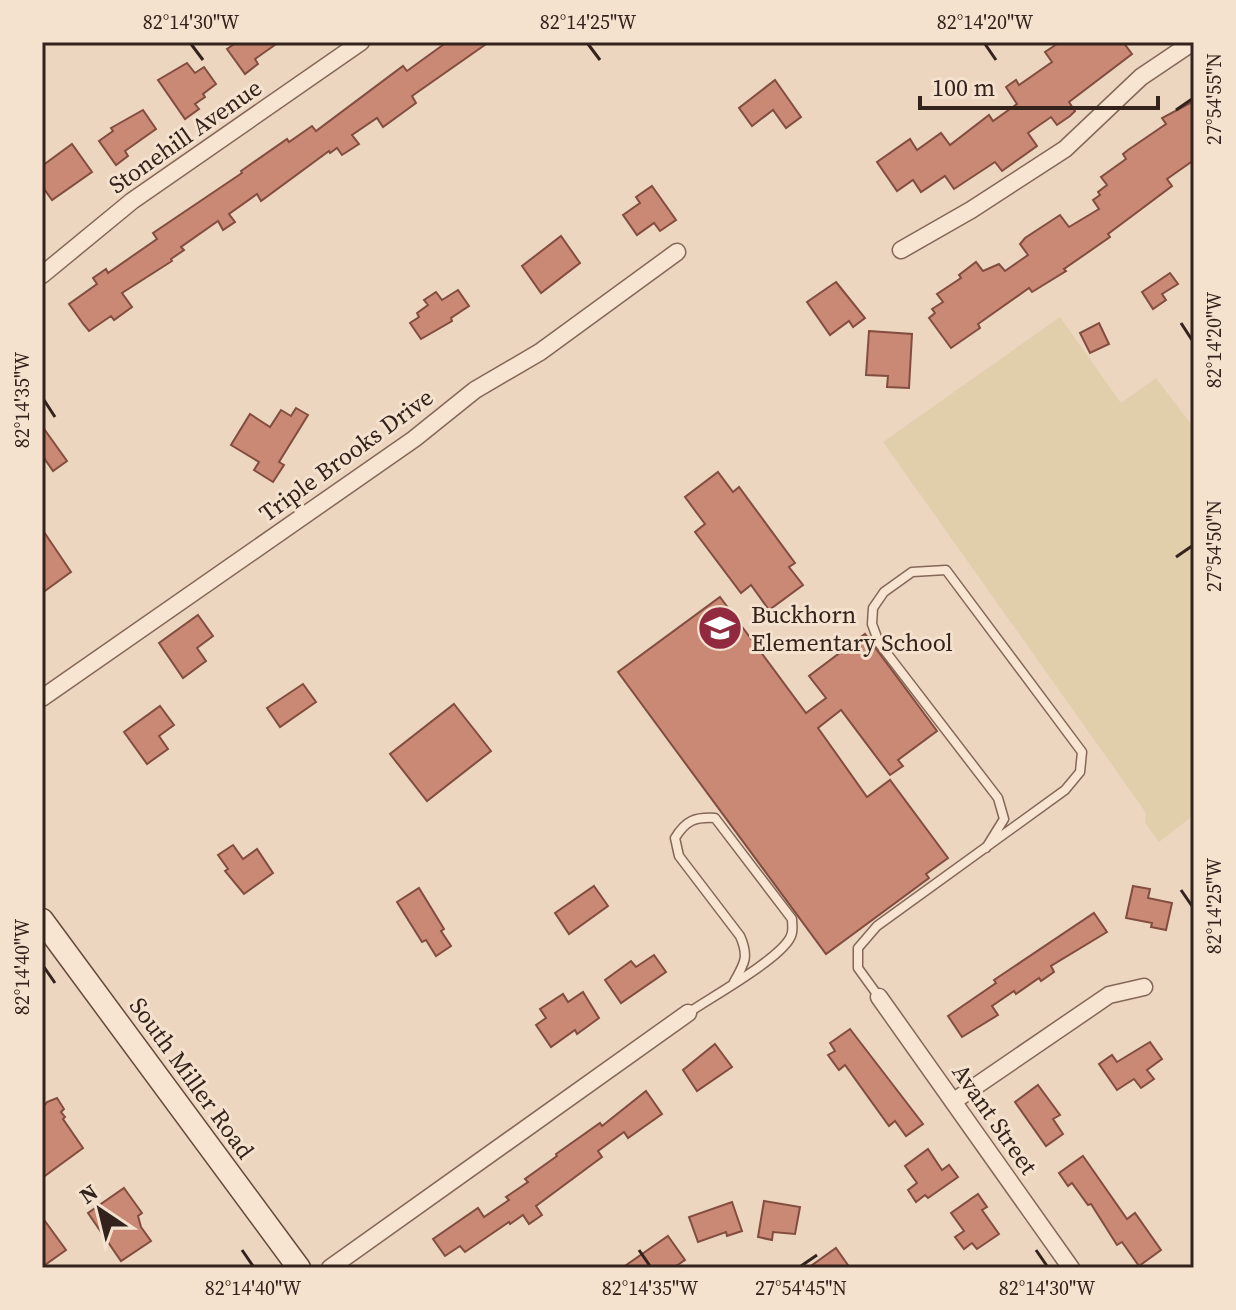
<svg xmlns="http://www.w3.org/2000/svg" width="1236" height="1310" font-family="'Source Serif 4',serif">
<rect width="100%" height="100%" fill="#ecd6bf"/>
<!-- farmland -->
<path fill="#e1cfac" d="M1060 317 1121 403 1156 378 1194 428V815L1159 842 1145 823 1146 813 883 442Z"/>
<!-- building -->
<g fill="#c98975" stroke="#824d3f" stroke-width="2">
<path d="M237 42H279L255 59 258 64 245 74 227 49Z"/>
<path d="M447 42H489L412 96 416 103 383 127 377 118 352 135 359 144 342 155 337 148 330 153 329 151 261 201 257 194 229 214 235 222 223 230 218 221 181 247 184 250 171 259 172 261 122 293 132 307 114 320 111 316 89 331 84 325 69 304 97 284 93 278 106 269 108 273 157 239 153 233 242 173 241 171 287 139 289 142 312 126 316 131 403 66 407 71Z"/>
<path d="M1060 42H1123L1132 54 1069 102 1075 111 1070 116 1057 125 1051 117 1028 133 1037 146 1002 171 995 162 954 189 945 176 921 192 913 180 897 191 877 162 910 139 917 150 941 133 950 145 989 115 993 121 1017 104 1006 87 1016 80 1019 85 1052 62 1045 52Z"/>
<path d="M187 63 195 73 204 67 216 84 203 94 205 97 195 104 199 109 185 119 158 80Z"/>
<path d="M775 80 801 117 786 128 773 110 752 126 739 108Z"/>
<path d="M1194 101V160L1167 179 1172 186 1108 234 1110 237 1064 269 1066 271 1032 292 1029 288 978 324 980 328 951 348 929 318 935 313 932 309 943 302 937 294 961 278 959 275 976 262 983 271 999 264 1005 271 1028 255 1020 244 1025 238 1060 215 1069 227 1099 209 1093 200 1100 195 1098 192 1107 185 1101 177 1126 159 1123 154 1128 150 1166 124 1162 118Z"/>
<path d="M143 110 156 129 125 151 128 156 116 165 99 141 113 131 111 128Z"/>
<path d="M72 144 92 172 52 200 42 186V166Z"/>
<path d="M652 186 676 220 660 231 654 223 637 235 623 215 640 203 636 197Z"/>
<path d="M561 236 580 263 541 293 522 266Z"/>
<path d="M1170 273 1178 284 1162 294 1166 300 1153 309 1142 292Z"/>
<path d="M836 282 865 318 853 327 849 321 830 335 807 302Z"/>
<path d="M458 290 469 306 451 318 452 321 421 339 410 323 419 317 417 313 428 305 424 300 436 292 442 300Z"/>
<path d="M1099 323 1109 344 1090 353 1080 333Z"/>
<path d="M869 331 912 334 909 388 887 387 888 376 866 375Z"/>
<path d="M296 408 308 415 279 462 284 465 273 482 254 470 259 462 231 445 250 414 270 427 281 410 291 416Z"/>
<path d="M42 426 67 461 53 471 42 455Z"/>
<path d="M718 472 733 492 739 487 795 563 789 567 803 585 769 610 751 585 741 593 695 532 705 524 685 497Z"/>
<path d="M42 529 71 572 42 593Z"/>
<path d="M720 597 806 713 826 698 809 676 865 634 937 731 898 760 903 766 890 775 841 710 818 728 867 797 890 780 948 858 926 874 929 878 826 954 618 672Z"/>
<path d="M198 615 213 636 197 648 206 661 183 678 159 643Z"/>
<path d="M303 684 316 702 280 727 267 708Z"/>
<path d="M454 704 491 751 427 801 390 754Z"/>
<path d="M160 706 174 725 159 736 168 749 147 764 124 732Z"/>
<path d="M233 845 243 859 257 849 273 873 244 894 225 871 228 869 218 855Z"/>
<path d="M594 886 608 906 569 934 555 913Z"/>
<path d="M1133 886 1150 889 1148 898 1172 903 1166 930 1151 927 1152 923 1126 918Z"/>
<path d="M419 888 444 929 441 931 451 946 436 956 426 940 422 942 397 902Z"/>
<path d="M1094 913 1107 932 1051 966 1054 972 1041 981 1039 978 1016 994 1014 991 992 1006 998 1015 962 1037 948 1016 996 983 994 980Z"/>
<path d="M654 955 666 972 621 1003 605 980 631 961 636 967Z"/>
<path d="M583 992 599 1018 577 1034 575 1030 551 1047 536 1025 546 1018 540 1009 563 994 568 1002Z"/>
<path d="M850 1029 923 1124 906 1136 895 1121 889 1126 845 1065 839 1070 828 1055 835 1051 830 1043Z"/>
<path d="M1150 1042 1162 1059 1147 1070 1154 1079 1141 1088 1134 1079 1117 1090 1099 1064 1112 1055 1117 1062Z"/>
<path d="M715 1044 732 1067 697 1091 683 1070Z"/>
<path d="M1038 1085 1060 1115 1053 1119 1063 1134 1046 1146 1015 1102Z"/>
<path d="M646 1091 662 1114 628 1138 624 1132 598 1151 602 1157 536 1206 542 1215 529 1224 523 1215 510 1224 509 1222 465 1252 460 1246 445 1256 433 1239 478 1208 484 1217 509 1200 506 1197 528 1182 525 1179 557 1156 556 1154 600 1123 602 1126Z"/>
<path d="M57 1098 64 1109 61 1112 65 1117 63 1119 83 1148 42 1178V1109L47 1102Z"/>
<path d="M928 1149 942 1170 949 1165 958 1177 928 1198 925 1195 916 1202 908 1190 917 1183 905 1166Z"/>
<path d="M1083 1156 1127 1219 1135 1213 1161 1250 1139 1266 1122 1242 1117 1245 1091 1204 1088 1205 1072 1183 1068 1186 1059 1173Z"/>
<path d="M124 1188 142 1213 138 1216 141 1227 151 1241 121 1261 88 1213Z"/>
<path d="M978 1194 987 1207 982 1210 999 1234 977 1249 972 1243 964 1249 955 1237 964 1231 951 1213Z"/>
<path d="M764 1201 800 1207 795 1234 773 1232 772 1240 758 1237Z"/>
<path d="M732 1202 742 1231 727 1236 726 1232 698 1242 689 1217Z"/>
<path d="M42 1217 66 1250 42 1267Z"/>
<path d="M668 1236 685 1260 673 1268H622Z"/>
<path d="M836 1248 850 1268H808Z"/>
</g>
<g fill="none" stroke-linecap="round" stroke-linejoin="round">
<!-- lane casing -->
<g stroke="#846758" stroke-width="11">
<g id="lane">
<path d="M879 997 858 968V948L877 926 1065 790 1080 772 1082 752 946 570 912 572 884 592 873 608 872 624 879 643 998 798 1004 819 986 848"/>
<path d="M688 1013C713 996 778 960 790 938 794 932 792 926 792 919L715 818C695 817 686 820 675 838L679 856 740 936C749 956 745 963 734 982"/>
</g>
</g>
<!-- street casing -->
<g stroke="#846758" stroke-width="19">
<g id="street">
<path d="M901 250 971 210 1065 149 1141 77 1193 42"/>
<path d="M42 275 132 201 361 42"/>
<path d="M42 698 414 439 475 390 540 352 677 252"/>
<path d="M879 997 1071 1268"/>
<path d="M954 1101 1109 995 1144 987"/>
<path d="M330 1268 688 1013"/>
</g>
</g>
<!-- secondary casing -->
<g stroke="#65493b" stroke-width="25">
<path id="secondary" d="M42 920 299 1268"/>
</g>
<!-- lane -->
<use href="#lane" stroke="#f7e5d1" stroke-width="8"/>
<!-- street -->
<use href="#street" stroke="#f7e5d1" stroke-width="16"/>
<!-- secondary -->
<use href="#secondary" stroke="#f7e5d1" stroke-width="22"/>
</g>
<!-- ticks -->
<path fill="none" stroke="#33231c" stroke-width="3" d="M191 44 203 60M588 44 600 60M985 44 996 60M1176 110 1192 99M1181 323 1192 340M44 400 55 417M1176 557 1192 546M1181 890 1192 906M44 967 55 983M242 1250 253 1266M639 1250 650 1266M1036 1250 1047 1266M801 1266 817 1255"/>
<!-- icons -->
<defs>
<g id="school-disc" transform="scale(2.3)"><circle r="9.5" fill="#912a3e" stroke="#f4e2ce"/><path d="M0-5L7-2L0 1L-7-2ZM-4 1L0 2.5L4 1V4Q0 6-4 4Z" fill="#fff"/></g>
</defs>
<g fill-rule="evenodd">
<use href="#school-disc" x="720" y="628"/>
</g>
<g text-anchor="middle" dominant-baseline="central" stroke-width="6" stroke-linejoin="round" paint-order="stroke">
<!-- street labels -->
<g font-size="24" fill="#33231c" stroke="#f4e2ce">
<text transform="translate(185 136) rotate(-35)">Stonehill Avenue</text>
<text transform="translate(346 455) rotate(-36)">Triple Brooks Drive</text>
<text transform="translate(192 1078) rotate(54)">South Miller Road</text>
<text transform="translate(995 1119) rotate(55)">Avant Street</text>
</g>
<!-- poi labels -->
<g font-size="24" fill="#33231c" stroke="#f4e2ce" text-anchor="start">
<text x="751" y="614">Buckhorn<tspan x="751" dy="28">Elementary School</tspan></text>
</g>
</g>
<!-- border -->
<rect width="1236" height="1310" fill="none" stroke="#f4e2ce" stroke-width="88"/>
<!-- north arrow -->
<g transform="translate(100 1210) rotate(325)" stroke="#f4e2ce" stroke-width="6" paint-order="stroke">
<path d="M0-6L14 30L0 20L-14 30Z" fill="#33231c"/>
<text y="-12" font-size="22" font-weight="bold" text-anchor="middle" fill="#33231c">N</text>
</g>
<!-- scale -->
<path d="M920 96v12h238v-12" fill="none" stroke="#33231c" stroke-width="4"/>
<text x="932" y="96" font-size="24" fill="#33231c" stroke="#f4e2ce" stroke-width="6" paint-order="stroke">100 m</text>
<rect x="44" y="44" width="1148" height="1222" fill="none" stroke="#33231c" stroke-width="3"/>
<g font-size="20" text-anchor="middle" fill="#33231c">
<text x="191" y="29">82°14'30"W</text>
<text x="588" y="29">82°14'25"W</text>
<text x="985" y="29">82°14'20"W</text>
<text transform="translate(1214 99) rotate(-90)" y="7">27°54'55"N</text>
<text transform="translate(1214 340) rotate(-90)" y="7">82°14'20"W</text>
<text transform="translate(22 400) rotate(-90)" y="7">82°14'35"W</text>
<text transform="translate(1214 546) rotate(-90)" y="7">27°54'50"N</text>
<text transform="translate(1214 906) rotate(-90)" y="7">82°14'25"W</text>
<text transform="translate(22 967) rotate(-90)" y="7">82°14'40"W</text>
<text x="253" y="1295">82°14'40"W</text>
<text x="650" y="1295">82°14'35"W</text>
<text x="801" y="1295">27°54'45"N</text>
<text x="1047" y="1295">82°14'30"W</text>
</g>
</svg>
